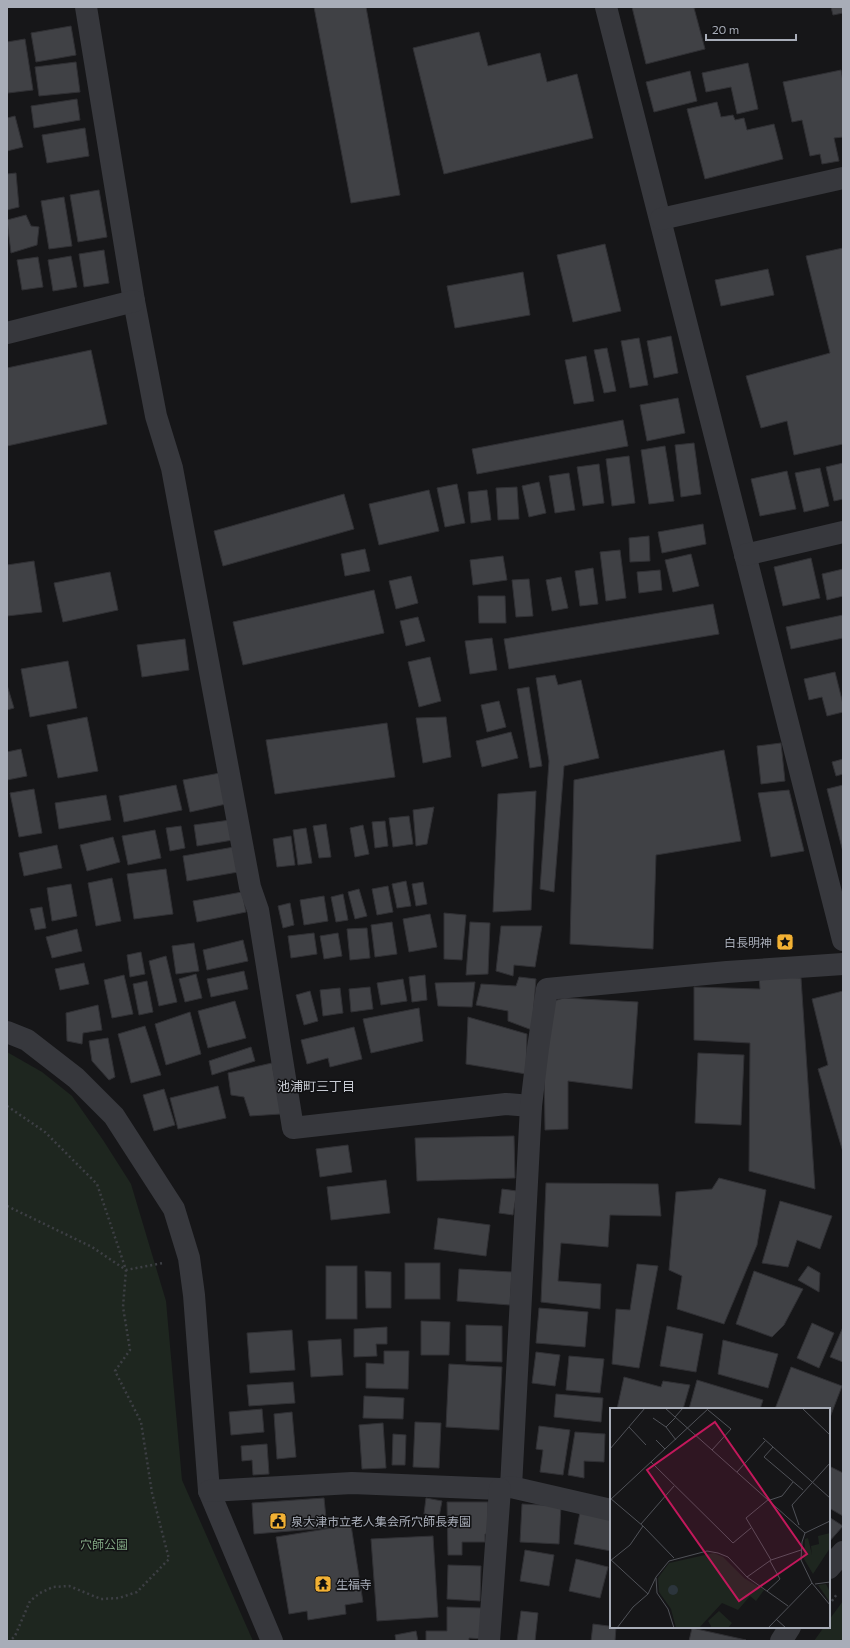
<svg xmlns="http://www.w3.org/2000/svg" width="850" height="1648" font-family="Commissioner,'Noto Sans JP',sans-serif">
<rect width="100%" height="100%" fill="#161618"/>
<!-- green -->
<g fill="#1e261f">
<path d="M7 1052 42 1072 72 1096 103 1140 131 1184 166 1301 182 1480 253 1641H7Z"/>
<path d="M843 1601V1641H814L824 1627H829V1620Z"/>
</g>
<!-- building -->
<g fill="#404145" stroke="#303034">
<path d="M314 7H366L400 195 351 203Z"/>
<path d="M632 7H700L694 8 705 49 646 64Z"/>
<path d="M831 7H843V13L833 15Z"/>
<path d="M71 26 76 55 36 62 31 33Z"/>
<path d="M479 32 488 66 540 53 547 82 577 74 593 138 444 174 413 48Z"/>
<path d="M25 39 33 90 8 93 7 84V42Z"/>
<path d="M76 62 80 92 39 96 35 67Z"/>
<path d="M748 63 758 109 737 114 731 87 706 92 702 73Z"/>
<path d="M841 70 843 81V137L834 138 839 161 822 164 820 154 810 156 802 120 792 122 783 82Z"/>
<path d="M690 71 697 101 654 112 646 82Z"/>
<path d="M77 99 80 120 34 128 31 106Z"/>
<path d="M717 102 721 117 733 115 735 120 744 118 747 130 774 124 783 159 705 179 687 109Z"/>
<path d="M15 116 23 147 7 151V118Z"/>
<path d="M85 128 89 156 47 163 42 135Z"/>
<path d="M16 173 19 207 7 210V174Z"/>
<path d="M99 190 107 237 78 242 70 195Z"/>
<path d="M64 197 72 246 49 249 41 201Z"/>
<path d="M26 215 31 226 39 227 37 245 11 253 7 220Z"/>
<path d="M605 244 621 311 573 322 557 255Z"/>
<path d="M843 248V444L794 455 787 421 761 428 746 376 830 353 806 256Z"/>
<path d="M104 250 109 283 84 287 79 254Z"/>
<path d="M71 256 77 287 53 291 48 260Z"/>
<path d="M38 257 43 287 22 290 17 260Z"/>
<path d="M768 269 774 295 721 306 715 280Z"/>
<path d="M523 272 530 315 455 328 447 286Z"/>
<path d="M671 336 678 373 654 378 647 341Z"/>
<path d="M639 338 648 385 630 388 621 341Z"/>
<path d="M607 348 616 391 604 393 594 350Z"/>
<path d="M91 350 107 424 7 446V368Z"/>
<path d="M586 356 594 401 574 404 565 360Z"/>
<path d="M678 398 685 433 647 441 640 405Z"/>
<path d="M623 420 628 446 477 474 472 449Z"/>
<path d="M694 443 701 494 681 497 675 445Z"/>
<path d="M665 446 674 501 649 504 641 450Z"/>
<path d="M629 456 635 503 612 506 606 459Z"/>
<path d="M843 463V499L834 501 826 467Z"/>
<path d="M599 464 604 503 583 506 577 467Z"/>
<path d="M820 468 829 506 804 512 795 473Z"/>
<path d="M787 471 796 509 760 516 751 479Z"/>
<path d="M569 473 575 510 555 513 549 476Z"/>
<path d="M539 482 546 513 529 517 522 486Z"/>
<path d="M457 484 465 523 445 527 437 488Z"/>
<path d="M517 487 519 519 498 520 496 488Z"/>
<path d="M429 490 439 531 379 545 369 504Z"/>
<path d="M487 490 491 520 471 523 468 492Z"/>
<path d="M344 494 354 529 223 566 214 531Z"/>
<path d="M703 524 706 544 662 553 658 532Z"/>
<path d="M649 536 650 561 630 562 629 538Z"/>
<path d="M365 549 370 571 345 576 341 554Z"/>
<path d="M620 550 626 598 606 601 600 552Z"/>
<path d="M691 554 699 586 673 592 665 560Z"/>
<path d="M503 556 507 580 473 585 470 560Z"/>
<path d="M811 558 820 598 783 606 774 567Z"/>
<path d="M34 561 42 612 7 616V565Z"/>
<path d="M593 568 598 604 580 606 575 571Z"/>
<path d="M843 569V596L827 600 822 574Z"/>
<path d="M660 570 662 590 639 593 637 572Z"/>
<path d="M110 572 118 610 63 622 54 583Z"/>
<path d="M411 576 418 603 396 609 389 581Z"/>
<path d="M561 577 568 608 552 611 546 580Z"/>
<path d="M529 579 533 616 516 617 512 580Z"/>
<path d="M374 590 384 633 243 665 233 622Z"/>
<path d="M478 596H505L506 623H479Z"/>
<path d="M713 604 719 634 509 669 504 639Z"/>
<path d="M843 615V638L791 649 786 627Z"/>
<path d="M418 617 425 641 406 646 400 621Z"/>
<path d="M492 638 497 670 470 674 465 641Z"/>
<path d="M185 639 189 670 142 677 137 645Z"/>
<path d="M430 657 441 701 419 707 408 662Z"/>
<path d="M68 661 77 708 30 717 21 669Z"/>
<path d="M835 672 843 704V712L827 716 822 697 809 700 804 679Z"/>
<path d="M555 675 558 685 581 680 599 758 564 766 554 892 540 889 549 761 536 678Z"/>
<path d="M7 685 14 708 7 710Z"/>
<path d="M529 687 542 766 530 768 517 689Z"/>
<path d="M499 701 506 727 487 732 481 705Z"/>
<path d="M87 717 98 771 58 778 47 725Z"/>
<path d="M446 717 451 757 423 763 416 718Z"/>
<path d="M387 723 395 777 275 794 266 740Z"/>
<path d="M511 732 518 758 482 767 476 741Z"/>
<path d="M781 743 785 781 761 784 757 746Z"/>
<path d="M21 749 27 776 7 780V752Z"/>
<path d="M724 750 741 841 656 855 653 949 570 944 574 780Z"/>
<path d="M843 759V774L836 776 832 762Z"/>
<path d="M220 773 226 804 190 812 183 780Z"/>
<path d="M176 785 182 810 124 822 119 796Z"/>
<path d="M843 785V852L827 789Z"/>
<path d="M34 789 42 833 19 837 10 793Z"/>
<path d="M789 790 804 851 771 857 758 793Z"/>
<path d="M536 791 531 910 493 912 498 794Z"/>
<path d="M106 795 111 820 59 829 55 803Z"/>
<path d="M434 807 427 844 416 846 413 810Z"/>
<path d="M409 816 413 844 393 847 389 818Z"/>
<path d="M230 820 233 840 197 846 194 825Z"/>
<path d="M385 821 388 846 375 848 372 822Z"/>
<path d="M326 824 331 857 319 858 313 826Z"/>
<path d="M363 825 369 854 355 857 350 828Z"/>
<path d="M181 826 185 848 170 851 166 828Z"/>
<path d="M306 828 312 863 298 865 293 830Z"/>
<path d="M155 830 161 858 128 865 122 836Z"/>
<path d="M291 836 295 865 277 867 273 839Z"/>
<path d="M113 837 120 862 87 871 80 845Z"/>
<path d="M57 845 62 868 24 876 19 853Z"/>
<path d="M234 847 238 872 187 881 183 856Z"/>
<path d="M166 869 173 914 134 919 127 874Z"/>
<path d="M112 878 121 921 96 926 88 883Z"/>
<path d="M406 881 411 906 397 908 392 884Z"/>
<path d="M423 882 427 904 416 906 412 884Z"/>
<path d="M71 884 77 916 52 921 47 888Z"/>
<path d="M388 886 393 912 377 915 372 889Z"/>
<path d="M359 889 367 916 355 919 348 892Z"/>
<path d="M242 892 246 912 197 922 193 901Z"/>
<path d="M343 894 348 920 336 922 331 897Z"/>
<path d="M324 896 328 921 304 925 300 900Z"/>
<path d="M290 903 294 925 283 928 278 906Z"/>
<path d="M42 907 46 928 35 930 30 909Z"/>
<path d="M444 913 466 915 462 960 444 959Z"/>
<path d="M430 914 437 947 409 952 403 919Z"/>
<path d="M392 922 397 954 375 957 371 925Z"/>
<path d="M470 922 490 923 488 974 466 975Z"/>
<path d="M501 926H542L535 967 514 965 513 976 496 971Z"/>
<path d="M367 928 370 958 350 960 347 929Z"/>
<path d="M77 929 82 951 52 958 46 937Z"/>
<path d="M314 933 317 954 291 958 288 936Z"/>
<path d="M338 933 342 956 324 959 320 936Z"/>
<path d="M243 940 248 961 207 970 203 950Z"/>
<path d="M194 943 199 971 176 974 172 946Z"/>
<path d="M141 952 145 974 130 977 127 955Z"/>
<path d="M166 956 177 1002 159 1006 149 961Z"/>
<path d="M84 963 89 984 60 990 55 969Z"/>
<path d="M244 971 248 989 211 997 207 979Z"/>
<path d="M196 974 202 998 185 1002 179 979Z"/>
<path d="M124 975 133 1014 112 1018 104 980Z"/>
<path d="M425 975 427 1000 412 1002 409 977Z"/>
<path d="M759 976 801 978 815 1189 749 1171 750 1043 694 1040V987L760 989Z"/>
<path d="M519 977 536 979 532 1030 508 1021V1011L476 1005 481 984 516 986Z"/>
<path d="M403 979 407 1001 381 1005 377 983Z"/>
<path d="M147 981 153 1012 139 1015 133 984Z"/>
<path d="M475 982 472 1007 438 1006 435 983Z"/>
<path d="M370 987 373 1009 351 1012 349 989Z"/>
<path d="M340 988 343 1013 323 1016 320 990Z"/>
<path d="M310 991 318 1021 304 1025 296 995Z"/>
<path d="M843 991V1152L818 1069 828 1065 812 999Z"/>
<path d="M564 998 638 1002 632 1089 568 1081V1129L545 1130 544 1065 550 1002Z"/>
<path d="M235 1001 246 1038 208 1048 198 1011Z"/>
<path d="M98 1005 102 1030 83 1033 82 1044 67 1041 66 1013Z"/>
<path d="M419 1008 423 1041 371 1053 363 1019Z"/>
<path d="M190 1012 201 1054 166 1065 155 1024Z"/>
<path d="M468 1017 527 1034 526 1074 466 1064Z"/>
<path d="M145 1026 161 1075 131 1083 118 1034Z"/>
<path d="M354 1027 362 1059 330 1067 328 1058 307 1064 301 1040Z"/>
<path d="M108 1038 115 1077 109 1080 92 1061 89 1041Z"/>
<path d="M251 1047 255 1061 212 1075 209 1061Z"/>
<path d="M698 1053 744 1055 741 1125 695 1123Z"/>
<path d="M272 1063 281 1114 250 1116 244 1097 231 1095 228 1073Z"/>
<path d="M218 1086 226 1118 178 1129 170 1098Z"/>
<path d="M164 1089 175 1125 154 1131 143 1095Z"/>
<path d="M514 1136 515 1178 417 1181 415 1138Z"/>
<path d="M348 1145 352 1172 320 1177 316 1149Z"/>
<path d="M719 1178 766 1190 757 1245 724 1324 677 1309 682 1276 669 1270 676 1192 712 1189Z"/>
<path d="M386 1180 390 1213 331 1220 327 1187Z"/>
<path d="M546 1183 658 1184 661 1216 610 1215 608 1247 561 1243 558 1281 601 1284 600 1309 541 1302Z"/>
<path d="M502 1189 517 1191 513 1215 499 1213Z"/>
<path d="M780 1201 832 1216 820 1249 797 1240 788 1267 762 1263Z"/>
<path d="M438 1218 490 1225 486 1256 434 1249Z"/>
<rect x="405" y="1263" width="35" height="36"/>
<path d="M637 1264 658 1266 639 1368 612 1364 616 1309 630 1310Z"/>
<rect x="326" y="1266" width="31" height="53"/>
<path d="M808 1266 820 1273 819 1292 798 1280Z"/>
<path d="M459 1269 512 1272 510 1305 457 1301Z"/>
<path d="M365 1271 391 1272V1308H366Z"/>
<path d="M754 1271 803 1289 784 1325 772 1337 736 1324Z"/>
<path d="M539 1308 588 1312 585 1347 536 1343Z"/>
<path d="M421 1321 450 1322 449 1355H421Z"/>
<path d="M812 1323 834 1333 819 1368 797 1358Z"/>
<path d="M466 1325 502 1326V1362L466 1361Z"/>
<path d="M667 1326 703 1334 696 1372 660 1366Z"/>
<path d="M387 1327V1344H376L377 1356 354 1357V1329Z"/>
<path d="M843 1327V1362L830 1357Z"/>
<path d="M292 1330 295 1370 250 1373 247 1333Z"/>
<path d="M341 1339 343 1375 311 1377 308 1341Z"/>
<path d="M723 1340 778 1354 768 1388 718 1374Z"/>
<path d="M384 1351H409L408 1389 366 1388V1363L384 1364Z"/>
<path d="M536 1352 560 1355 555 1386 532 1383Z"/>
<path d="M569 1356 604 1359 600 1393 566 1390Z"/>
<path d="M449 1364 502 1367 499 1430 446 1427Z"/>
<path d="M791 1367 842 1386 829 1420V1409H775Z"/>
<path d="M624 1377 661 1387 663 1381 690 1385 683 1409H617Z"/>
<path d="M697 1380 763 1400 760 1409H689Z"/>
<path d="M293 1382 295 1403 249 1406 247 1385Z"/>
<path d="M556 1394 603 1398 601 1422 554 1417Z"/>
<path d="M364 1396 404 1398 403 1419 363 1418Z"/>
<path d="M262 1409 264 1432 231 1435 229 1412Z"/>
<path d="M292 1412 296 1457 277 1459 274 1414Z"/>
<path d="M415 1422 441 1423 439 1468 413 1467Z"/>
<path d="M383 1423 386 1468 362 1469 359 1425Z"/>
<path d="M539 1426 570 1430 563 1475 540 1472 543 1450 536 1449Z"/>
<path d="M575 1432 605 1434 604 1462 584 1461V1478L568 1475Z"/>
<path d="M393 1434 406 1435 405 1465H392Z"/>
<path d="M267 1444 269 1474 253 1475 252 1460 242 1461 241 1446Z"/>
<path d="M829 1466 843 1473V1516L829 1508Z"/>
<path d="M324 1498 327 1528 254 1534 252 1503Z"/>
<path d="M426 1498 442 1501 439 1517 424 1514Z"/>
<path d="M447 1502H488V1534H485V1542H462V1555H448Z"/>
<path d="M522 1504 561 1506 559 1544 520 1542Z"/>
<path d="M580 1512 611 1518V1551L574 1544Z"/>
<path d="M829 1517 843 1526 829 1542Z"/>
<path d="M351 1525 363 1602 345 1605 346 1614 308 1620 307 1611 289 1614 276 1537Z"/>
<path d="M433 1536 438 1617 377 1621 371 1539Z"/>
<path d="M525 1550 554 1555 549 1586 520 1581Z"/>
<path d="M576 1559 608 1567 600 1598 569 1591Z"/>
<path d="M448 1565 481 1566 480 1601 447 1599Z"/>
<path d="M447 1607 483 1608V1639L469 1638V1641H426V1631H447Z"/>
<path d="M521 1611 538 1613 535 1641H517Z"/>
<path d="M593 1624 616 1627 615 1641H591Z"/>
<path d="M692 1628 746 1640 689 1641Z"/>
<path d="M416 1631 418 1641H396L395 1635Z"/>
</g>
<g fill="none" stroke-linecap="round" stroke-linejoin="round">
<!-- path -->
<g stroke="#3d3f44" stroke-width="2.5" stroke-dasharray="2 3" stroke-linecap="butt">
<path d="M7 1106 45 1132 97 1184 126 1270 163 1263"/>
<path d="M7 1206 92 1247 126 1270 123 1307 130 1350 115 1371 141 1422 152 1493 169 1559 137 1592 119 1598 101 1599 69 1586 53 1587 40 1593 30 1601 15 1636 10 1641"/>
<path d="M829 1605 837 1594"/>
</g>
<!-- minor -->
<g stroke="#37383d" stroke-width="22">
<path d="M86 7 134 301 156 416 172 468 250 887 258 910 293 1128 506 1104 531 1106"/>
<path d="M606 7 843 940"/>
<path d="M661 219 843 178"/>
<path d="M7 333 134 301"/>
<path d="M745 555 843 532"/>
<path d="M7 1032 27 1040 76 1078 114 1116 174 1209 189 1258 194 1295 209 1491 272 1641"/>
<path d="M511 1487 531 1106 538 1048 547 989 727 972 843 964"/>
<path d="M209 1491 352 1483 500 1489 511 1487 611 1510"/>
<path d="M829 1568 843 1552"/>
<path d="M489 1641 500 1489"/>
<path d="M781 1641 790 1627"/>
</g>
</g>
<!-- icons -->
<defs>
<g id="sight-square" transform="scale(0.9)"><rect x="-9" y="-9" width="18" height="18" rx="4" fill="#f2b134" stroke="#111113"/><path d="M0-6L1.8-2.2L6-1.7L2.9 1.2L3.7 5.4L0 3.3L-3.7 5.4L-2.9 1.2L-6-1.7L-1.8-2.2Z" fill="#111"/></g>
<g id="civic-square" transform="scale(0.9)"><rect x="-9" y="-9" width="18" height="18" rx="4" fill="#f2b134" stroke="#111113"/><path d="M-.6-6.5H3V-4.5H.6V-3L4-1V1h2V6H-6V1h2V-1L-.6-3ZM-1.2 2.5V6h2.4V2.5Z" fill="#111"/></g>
<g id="temple-square" transform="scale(0.9)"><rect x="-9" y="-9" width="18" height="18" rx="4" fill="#f2b134" stroke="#111113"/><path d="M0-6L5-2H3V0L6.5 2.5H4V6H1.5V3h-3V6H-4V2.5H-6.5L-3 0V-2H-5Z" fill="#111"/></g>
</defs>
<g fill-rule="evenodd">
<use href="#sight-square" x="785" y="942"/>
<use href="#civic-square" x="278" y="1521"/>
<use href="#temple-square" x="323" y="1584"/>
</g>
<g text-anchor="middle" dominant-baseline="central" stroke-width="3" stroke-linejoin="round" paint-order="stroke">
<!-- poi labels -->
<g font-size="12" fill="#a8adb8" stroke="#111113" text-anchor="start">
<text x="772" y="942" text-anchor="end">白長明神</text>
<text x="291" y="1521">泉大津市立老人集会所穴師長寿園</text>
<text x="336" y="1584">生福寺</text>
</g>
<!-- park labels -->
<g font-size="12" fill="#7fa381" stroke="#111113">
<text x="104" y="1544">穴師公園</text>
</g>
<!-- neighbourhood labels -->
<g font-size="13" fill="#c9ccd4" stroke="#111113">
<text x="316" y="1086">池浦町三丁目</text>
</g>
</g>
<!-- overview -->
<g transform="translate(610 1408)">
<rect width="220" height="220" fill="#161618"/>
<path d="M220 125V140L203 166 194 151 195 131 198 130 202 147 201 138 209 136 208 128ZM104 145 113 149 134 170 154 182 146 193 140 188 128 202 112 195 89 220H66L61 201 49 184 48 170 59 155ZM216 176 220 184 219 193 208 177ZM109 203 122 215 118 220H100L101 218 98 213Z" fill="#1e261f"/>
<path d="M58 182a5 5 0 1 1 10 0a5 5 0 1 1-10 0Z" fill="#2c353c"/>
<path fill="none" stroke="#505258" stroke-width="1" d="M55 0 195 125M192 0 220 27M98 2 121 21 102 42M65 9 73 0M43 10 56 19 66 32M19 19 36 37M56 19 65 10M153 30 220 90M46 32 55 41M163 39 154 49 193 82M0 41 35 0M41 54 123 135 141 120M127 64 155 33M0 90 33 118 64 150M159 91 136 110 161 152M0 92 99 0M160 92 172 88 183 74M31 116 64 78M189 117 182 97 220 55M195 125 192 134 191 152 202 175 220 197M195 125 220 113M0 151 38 186 46 169 59 153 97 143 108 145 118 149 137 169 178 198M0 153 20 137 33 118M137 169 161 152 191 142M46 170 47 185 58 201 64 220M205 176 220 174M157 183 170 171 160 153M166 211 176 220M7 220 23 199 38 186M158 220 202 175"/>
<path fill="#c2185b" fill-opacity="0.15" stroke="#c2185b" stroke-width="2" d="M105 14 197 146 129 193 37 62Z"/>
<rect width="220" height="220" fill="none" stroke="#a8adb8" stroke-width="2"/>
</g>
<!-- border -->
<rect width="850" height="1648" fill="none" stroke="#a8adb8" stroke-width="16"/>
<!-- scale -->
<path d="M706 34v6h90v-6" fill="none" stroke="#a8adb8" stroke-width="2"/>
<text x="712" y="34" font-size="12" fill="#a8adb8" stroke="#111113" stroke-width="3" paint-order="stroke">20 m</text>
</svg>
